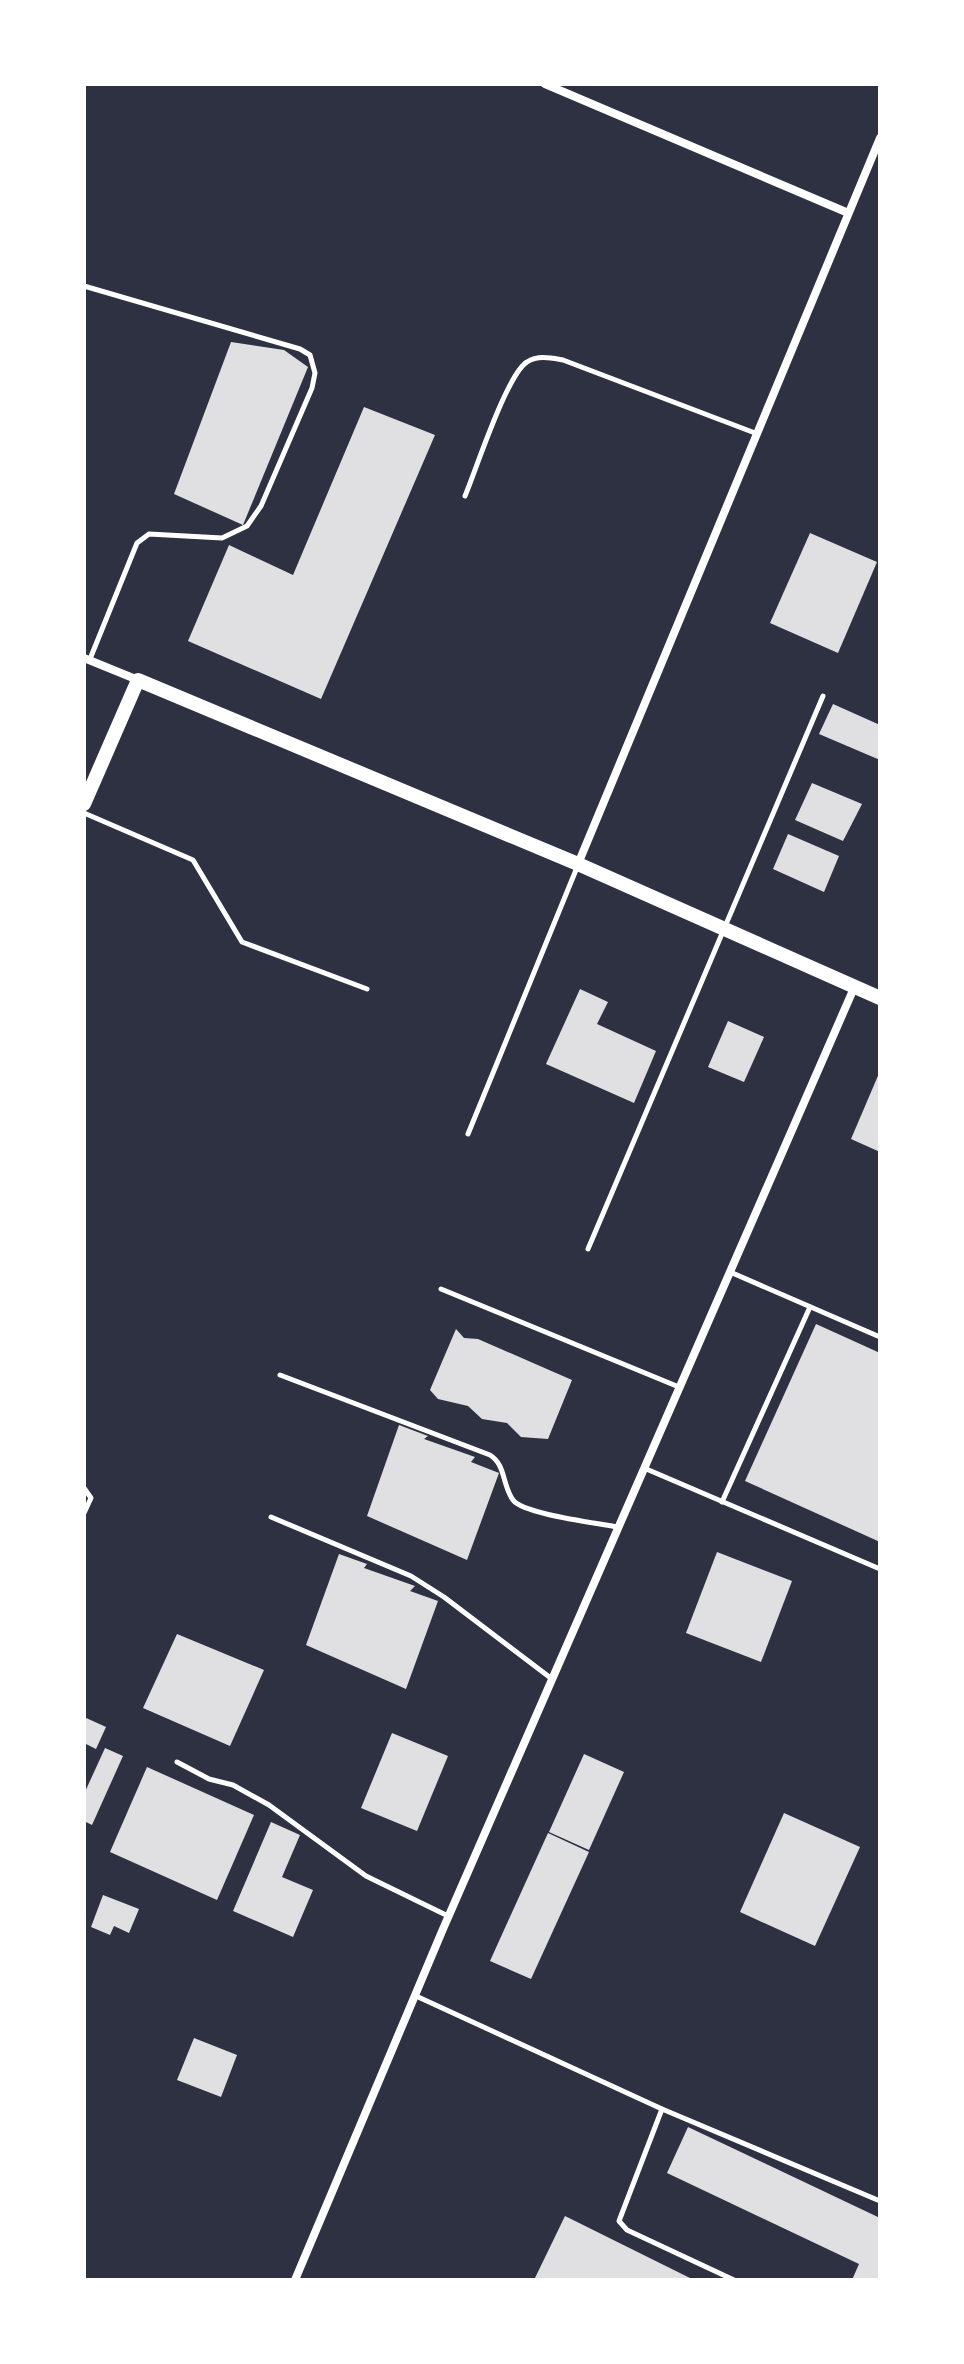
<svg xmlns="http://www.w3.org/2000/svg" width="964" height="2364" font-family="Barlow,sans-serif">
<rect width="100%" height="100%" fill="#2d3142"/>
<!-- building -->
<g fill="#e0e0e3">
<path d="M231 342 284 350 308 367 243 525 174 494Z"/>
<path d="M364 407 435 435 321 699 188 641 229 545 293 575Z"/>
<path d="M810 533 877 562 838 653 770 623Z"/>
<path d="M833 704 880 725V760L819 734Z"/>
<path d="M812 783 862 804 843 841 795 820Z"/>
<path d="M788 834 839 856 824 892 773 869Z"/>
<path d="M580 989 608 1002 597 1024 656 1051 634 1103 546 1064Z"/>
<path d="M728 1021 764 1037 744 1082 708 1067Z"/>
<path d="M880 1071V1152L851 1139Z"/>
<path d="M816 1324 880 1353V1542L745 1481Z"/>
<path d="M456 1329 464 1338 478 1339 572 1380 548 1439 521 1437 507 1423 482 1419 468 1406 438 1399 430 1390Z"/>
<path d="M399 1425 428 1436 424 1439 475 1457 471 1462 499 1473 467 1560 367 1516Z"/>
<path d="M717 1552 792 1581 761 1662 686 1633Z"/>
<path d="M339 1554 367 1564 364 1568 415 1586 410 1591 438 1601 406 1689 306 1645Z"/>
<path d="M177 1634 264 1670 230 1746 143 1708Z"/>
<path d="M84 1717 106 1727 96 1749 84 1743Z"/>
<path d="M392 1733 448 1756 417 1831 361 1808Z"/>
<path d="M105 1748 123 1756 92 1825 84 1821V1794Z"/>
<path d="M584 1754 624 1772 589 1850 549 1832Z"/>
<path d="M147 1767 254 1815 217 1900 110 1852Z"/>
<path d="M784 1813 860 1847 815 1946 740 1912Z"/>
<path d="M271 1822 300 1835 282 1877 313 1890 293 1937 233 1911Z"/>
<path d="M548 1833 589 1852 531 1979 490 1961Z"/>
<path d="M103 1895 139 1909 129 1933 114 1926 110 1935 91 1927Z"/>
<path d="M194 2038 237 2055 221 2097 177 2080Z"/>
<path d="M688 2127 880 2218V2280H852L859 2264 667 2173Z"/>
<path d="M565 2216 694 2280H534Z"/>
</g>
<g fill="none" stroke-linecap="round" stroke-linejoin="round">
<!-- service -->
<g stroke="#fff" stroke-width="5">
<path d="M84 286 300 349 310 355 315 373 312 388 261 506 247 526 222 538 149 534 137 543 90 659"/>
<path d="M465 496C476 470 507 374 527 362 538 355 551 358 563 360L755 433"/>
<path d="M84 813 193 860 242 942 367 989"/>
<path d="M468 1134 578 865"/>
<path d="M588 1249 823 696"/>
<path d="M730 1272 880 1337"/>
<path d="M441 1289 679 1387"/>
<path d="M280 1375 490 1455C506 1465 502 1485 513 1500 523 1514 597 1523 617 1527"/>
<path d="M644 1468 880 1569"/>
<path d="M84 1488 91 1498 84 1513"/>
<path d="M722 1502 810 1307"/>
<path d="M271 1517 411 1576 444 1597 552 1679"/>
<path d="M177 1762 209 1779 233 1785 269 1805 366 1876 448 1916"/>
<path d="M416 1996 662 2109 880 2201"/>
<path d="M662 2109 619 2221 627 2230 734 2280"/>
</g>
<!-- minor -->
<g stroke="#fff" stroke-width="8">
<path d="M545 84 846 212"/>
<path d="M84 658 138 680"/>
<path d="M578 864 880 138"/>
<path d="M295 2280 443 1929 854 988"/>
</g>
<!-- tertiary -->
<path stroke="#fff" stroke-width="14" d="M84 804 138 680 578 864 880 998"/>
</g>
<!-- border -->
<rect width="964" height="2364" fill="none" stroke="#ffffff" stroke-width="172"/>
</svg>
